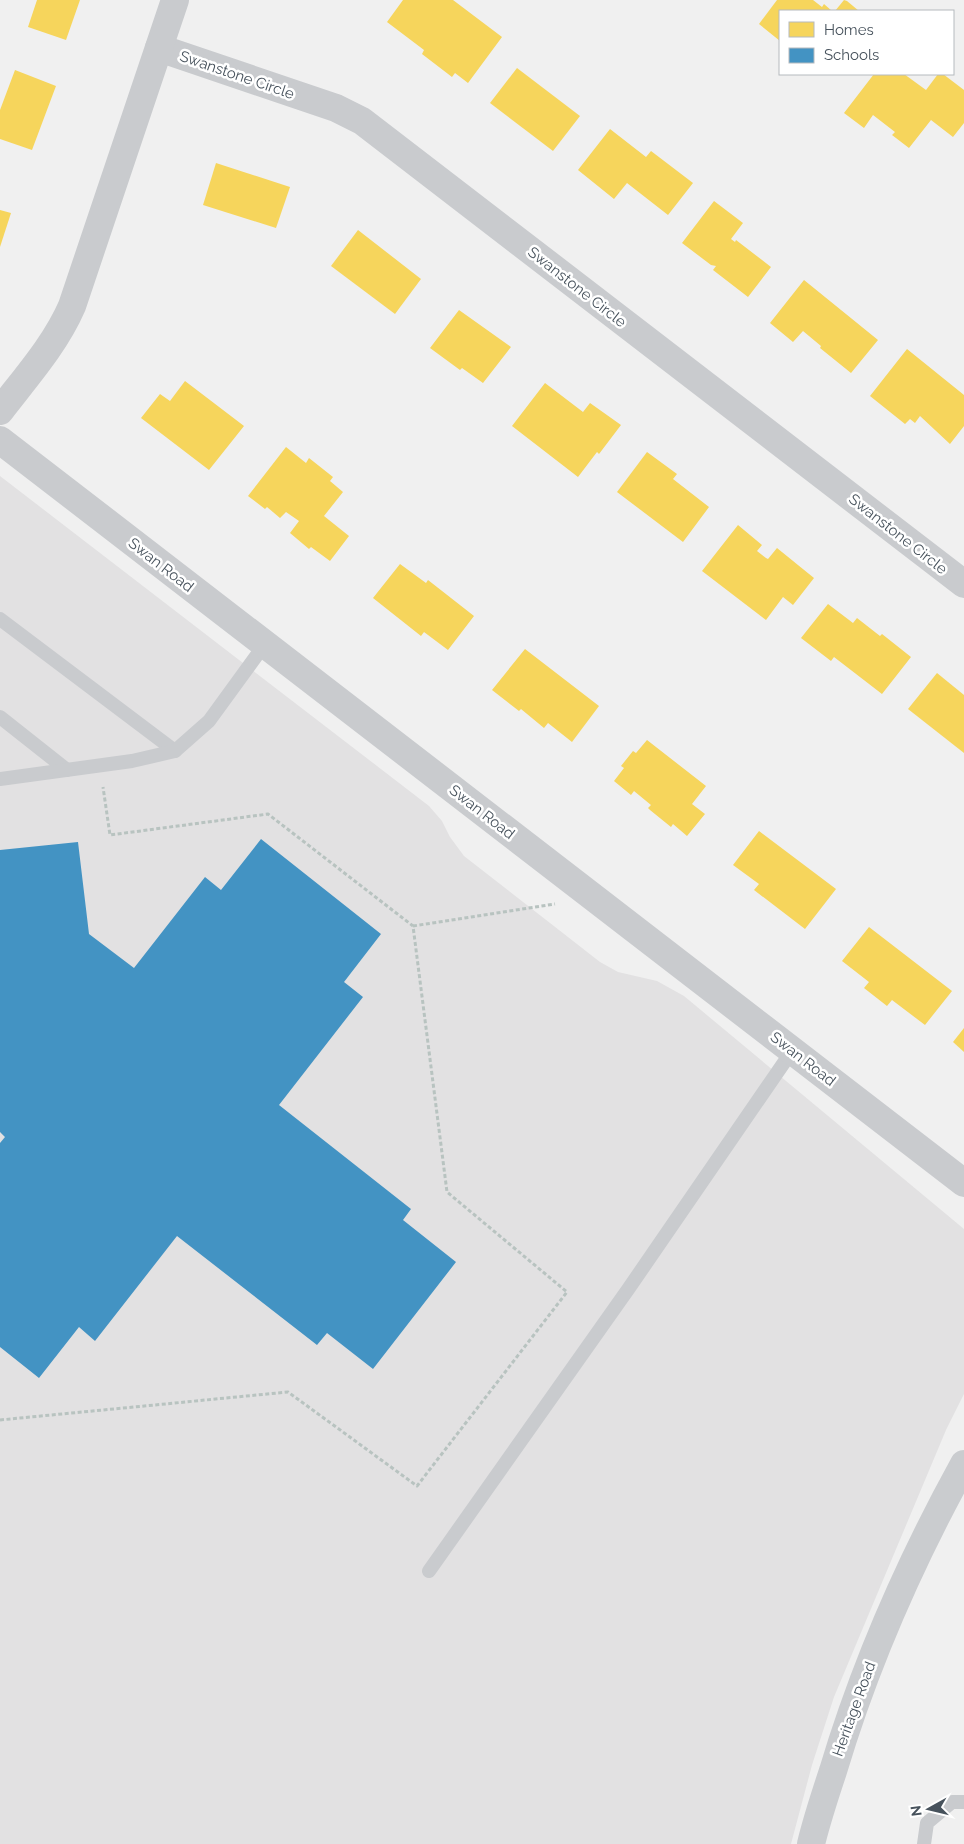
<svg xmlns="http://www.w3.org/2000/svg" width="964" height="1844" font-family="Raleway,sans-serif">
<rect width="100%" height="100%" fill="#f0f0f0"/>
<!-- education -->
<path fill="#e2e1e2" d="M0 476 429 806 442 821 450 837 464 856 600 962 618 972 657 981 684 996 964 1229V1394L946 1430 834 1697 812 1765 791 1844H0Z"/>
<!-- homes -->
<g fill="#f6d55c">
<path d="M37 0H80L66 40 28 27Z"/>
<path d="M403 0H453L502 37 468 83 455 73 452 77 422 54 424 50 387 22Z"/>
<path d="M777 0H813L822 7 824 4 832 11H780V41L759 24Z"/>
<path d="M844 0 847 1 859 11H835Z"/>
<path d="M517 68 580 116 553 151 490 103Z"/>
<path d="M15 70 56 86 32 150 0 139V110Z"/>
<path d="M874 74H904L926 90 938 74H943L964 90V123L953 137 931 120 909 148 892 135 895 132 873 115 864 128 844 113Z"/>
<path d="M610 129 646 157 651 151 693 183 668 215 627 183 614 199 578 170Z"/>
<path d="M216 163 290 187 276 228 203 205Z"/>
<path d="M714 201 743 223 731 239 735 242 736 240 771 267 748 297 713 270 716 266 711 265 682 243Z"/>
<path d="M0 210 11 213 0 247Z"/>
<path d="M358 230 421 279 395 314 331 266Z"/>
<path d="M804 280 878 340 851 373 820 348 821 346 803 331 793 342 770 323Z"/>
<path d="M459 310 511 347 483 383 462 368 460 370 430 348Z"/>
<path d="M907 349 964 395V426L950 444 920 416 915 423 910 419 905 424 870 396Z"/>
<path d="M185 381 244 426 209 470 141 418 160 394 170 401Z"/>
<path d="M545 383 583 412 590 403 621 425 599 454 597 452 578 477 512 426Z"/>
<path d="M286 447 306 463 309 458 333 477 330 481 343 492 324 516 349 536 330 561 311 547 309 549 290 533 299 521 286 512 280 518 267 507 265 509 248 496Z"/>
<path d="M647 452 677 474 673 479 709 507 683 542 617 492Z"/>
<path d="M738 525 762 545 757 551 766 558 768 559 777 548 814 578 793 605 783 597 766 620 702 571Z"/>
<path d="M400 564 426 583 428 580 474 616 448 650 424 632 421 636 373 598Z"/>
<path d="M828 604 853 623 857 618 880 636 882 634 911 657 882 694 834 657 831 661 801 638Z"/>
<path d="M525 649 599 706 572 742 548 723 544 728 521 709 519 711 492 690Z"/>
<path d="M937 673 964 695V753L908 709Z"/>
<path d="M647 740 706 786 692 804 705 814 687 836 673 824 671 827 650 810 648 808 651 805 634 791 631 795 614 781 624 768 621 766 633 751 636 753Z"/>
<path d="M759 831 836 889 805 929 754 890 759 884 733 865Z"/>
<path d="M869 927 952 991 925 1025 892 1000 887 1006 864 988 869 982 842 961Z"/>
<path d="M964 1028V1052L953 1042Z"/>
</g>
<!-- schools -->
<path fill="#4393c3" d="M261 839 381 934 344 982 363 997 279 1105 411 1209 403 1220 456 1262 373 1369 327 1333 317 1345 177 1236 95 1341 79 1327 39 1378 0 1347V1143L5 1137 0 1132V850L78 842 89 934 134 968 205 877 221 890Z"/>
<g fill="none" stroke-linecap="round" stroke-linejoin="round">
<!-- path -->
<g stroke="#b8c3c0" stroke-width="3" stroke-dasharray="4 2.5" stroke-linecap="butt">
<path d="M413 926 555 904"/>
<path d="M0 1420 288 1392 417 1486 567 1292 447 1192 413 926 268 814 110 835 103 787"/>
</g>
<!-- lane -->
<g stroke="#c9cbce" stroke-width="14">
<path d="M0 619 175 751"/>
<path d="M0 717 67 770"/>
<path d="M0 779 132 761 175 751 209 721 265 644"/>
<path d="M429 1571 629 1288 792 1051"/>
<path d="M924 1844 927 1823 952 1802H964"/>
</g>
<!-- street -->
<g stroke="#c9cbce" stroke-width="28">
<path d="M159 48 336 108 362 121 964 584"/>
<path d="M0 411C26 377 55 345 72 306L175 0"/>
<path d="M0 440 964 1183"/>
</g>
<!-- secondary -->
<path stroke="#cacccf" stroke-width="28" d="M811 1844C817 1819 825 1795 833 1771 865 1664 910 1562 964 1464"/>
</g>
<g text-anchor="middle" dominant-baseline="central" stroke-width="5" stroke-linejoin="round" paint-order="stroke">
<!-- street labels -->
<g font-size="15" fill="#47525c" stroke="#fff">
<text transform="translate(237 75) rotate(19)">Swanstone Circle</text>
<text transform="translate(577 287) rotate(38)">Swanstone Circle</text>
<text transform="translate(898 534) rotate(38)">Swanstone Circle</text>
<text transform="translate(161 565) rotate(38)">Swan Road</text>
<text transform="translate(482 812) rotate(38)">Swan Road</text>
<text transform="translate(803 1059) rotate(38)">Swan Road</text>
<text transform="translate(854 1709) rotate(-70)">Heritage Road</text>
</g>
</g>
<!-- legend -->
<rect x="779" y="10" width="175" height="65" fill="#ffffff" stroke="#b5babe"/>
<rect x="789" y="22" width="25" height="15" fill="#f6d55c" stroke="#b5babe"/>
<text x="824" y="35" font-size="15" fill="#47525c">Homes</text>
<rect x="789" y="48" width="25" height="15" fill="#4393c3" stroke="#b5babe"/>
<text x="824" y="60" font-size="15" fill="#47525c">Schools</text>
<!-- north arrow -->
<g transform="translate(929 1809) rotate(262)" stroke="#ffffff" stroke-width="4" paint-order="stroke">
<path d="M0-4L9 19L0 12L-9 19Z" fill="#47525c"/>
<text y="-8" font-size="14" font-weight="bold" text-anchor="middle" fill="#47525c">N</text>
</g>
</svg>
